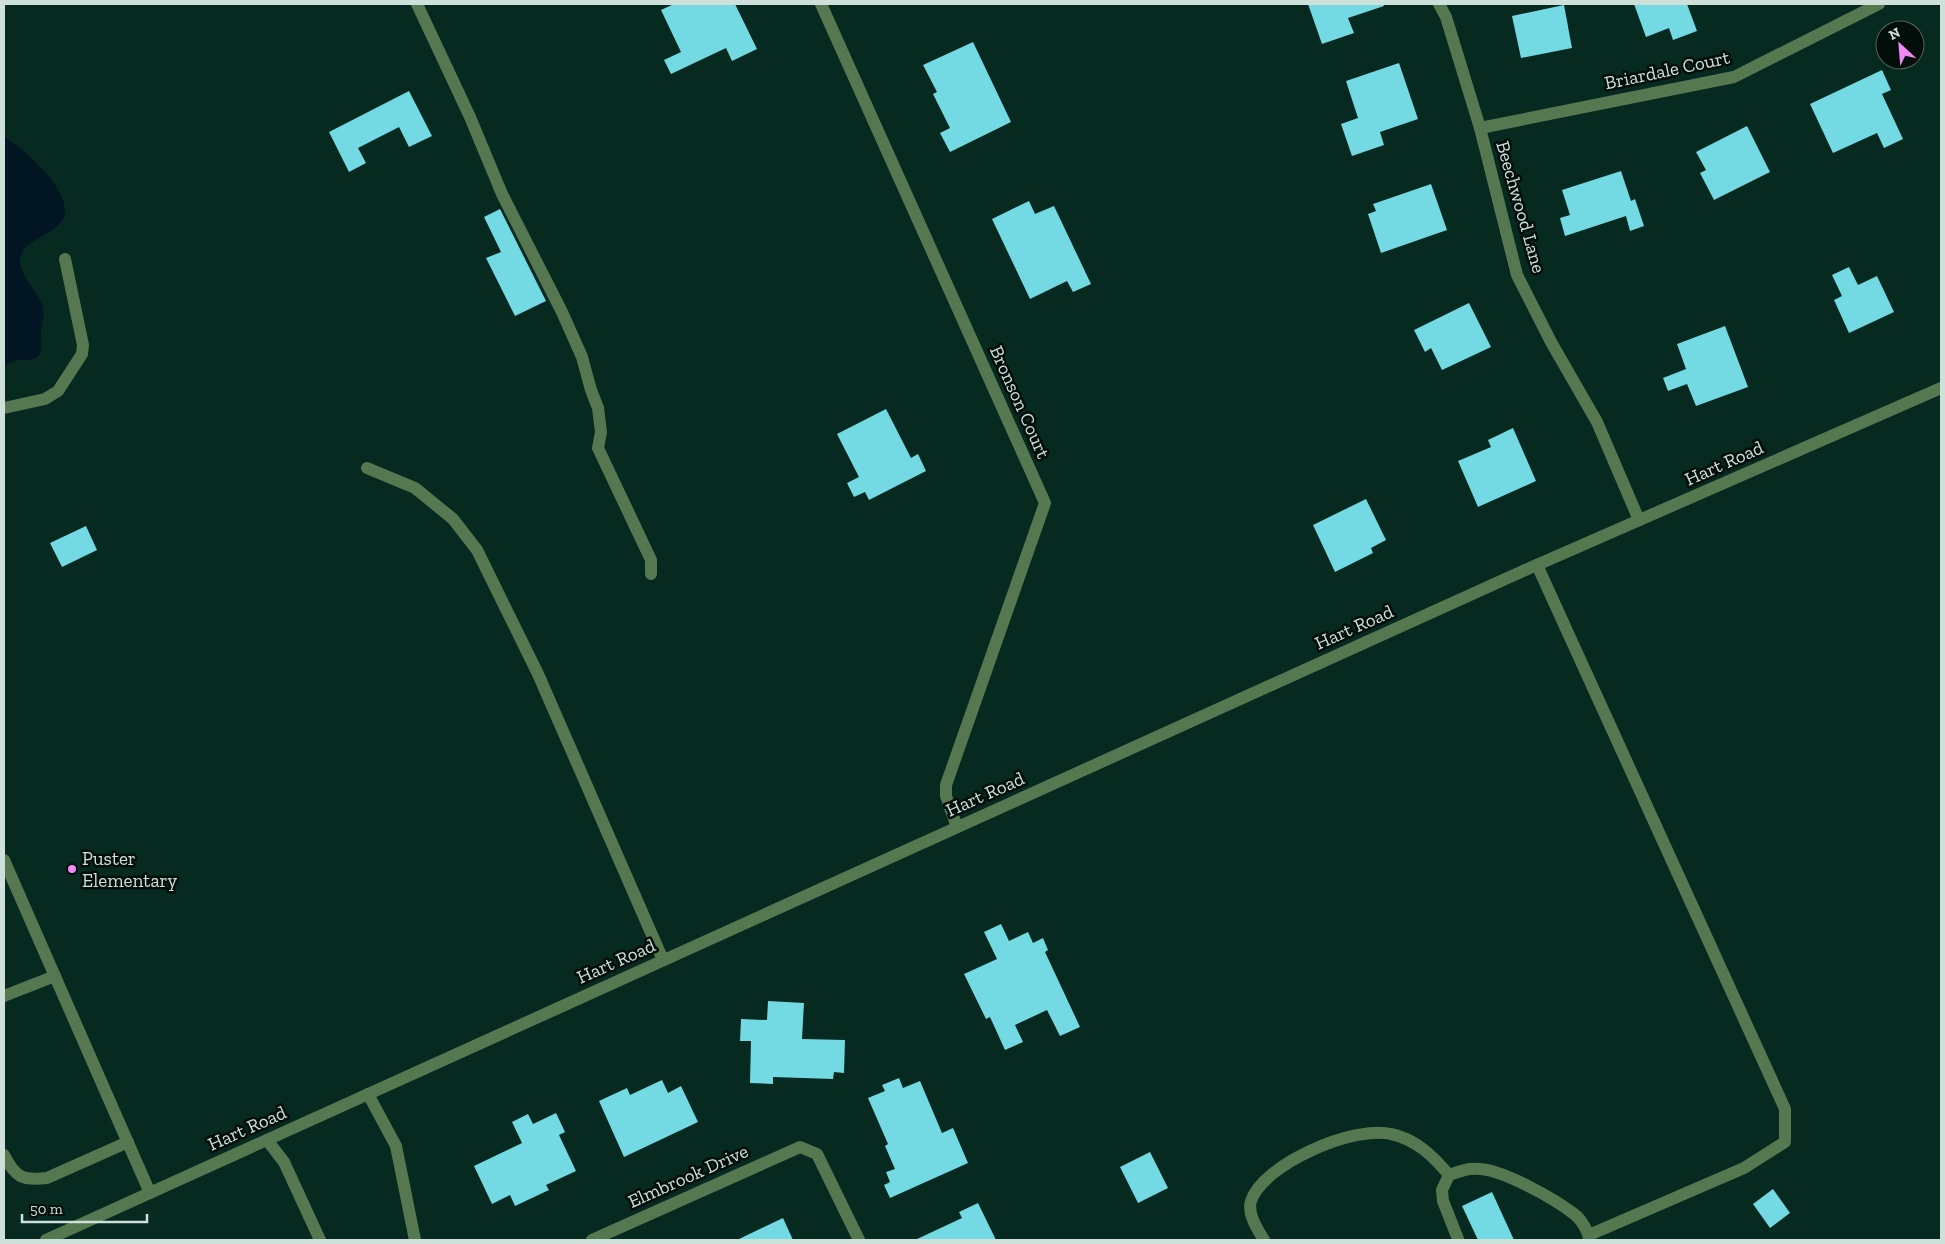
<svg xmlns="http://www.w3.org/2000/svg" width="1945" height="1244" font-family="'Zilla Slab',serif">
<rect width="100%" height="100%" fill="#062920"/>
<!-- water -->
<path fill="#011622" d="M4 137C23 147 76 194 63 219 53 237 18 240 20 263 20 274 39 293 43 307 45 318 40 327 41 337 41 343 43 350 39 355 34 362 25 359 18 360 13 360 8 364 4 366Z"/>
<!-- building -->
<g fill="#73dae3">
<path d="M674 4H735L757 49 732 61 726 48 671 74 664 60 681 52 661 10Z"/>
<path d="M1308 4H1383L1384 6 1348 18 1354 33 1322 44Z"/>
<path d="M1634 4H1687L1697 31 1673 40 1669 28 1646 37Z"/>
<path d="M1564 5 1572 48 1521 58 1512 16Z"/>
<path d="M973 42 1011 122 950 152 940 133 950 128 933 94 937 92 923 65Z"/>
<path d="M1399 63 1418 119 1380 132 1384 145 1352 156 1341 124 1358 118 1346 81Z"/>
<path d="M1882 70 1891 90 1882 94 1903 139 1884 148 1877 133 1833 153 1810 104Z"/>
<path d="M409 91 432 136 409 147 399 127 358 148 366 163 349 172 329 132Z"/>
<path d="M1747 126 1770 172 1714 200 1700 173 1706 170 1696 152Z"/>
<path d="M1621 171 1631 201 1635 199 1644 226 1630 231 1626 216 1565 236 1560 218 1570 215 1562 190Z"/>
<path d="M1431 184 1447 230 1381 253 1368 214 1376 211 1373 204Z"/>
<path d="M1029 201 1035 214 1054 206 1091 284 1073 292 1067 281 1030 299 992 219Z"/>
<path d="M500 209 546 301 515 316 486 258 501 252 484 217Z"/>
<path d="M1849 267 1858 285 1877 276 1894 312 1849 333 1834 300 1842 296 1832 275Z"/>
<path d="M1469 303 1491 347 1442 370 1431 348 1425 352 1414 330Z"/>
<path d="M1725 326 1748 387 1696 406 1687 384 1668 391 1663 378 1686 369 1677 344Z"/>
<path d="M886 409 911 458 918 454 926 471 869 500 865 492 854 497 847 483 859 477 837 434Z"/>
<path d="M1513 428 1536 481 1478 507 1458 461 1491 447 1488 440Z"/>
<path d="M1366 499 1386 540 1371 548 1373 553 1335 572 1313 525Z"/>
<path d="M86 526 97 550 62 567 50 543Z"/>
<path d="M1001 924 1009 941 1028 932 1033 943 1043 938 1048 950 1045 952 1080 1027 1060 1036 1047 1010 1015 1025 1023 1042 1005 1050 990 1017 986 1019 964 974 997 959 984 932Z"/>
<path d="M768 1001 804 1003 802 1039 845 1040 844 1073 834 1072 833 1079 773 1077V1084L750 1083 751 1041H740L741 1019 767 1020Z"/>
<path d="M899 1078 903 1088 920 1081 942 1133 953 1128 968 1163 890 1198 884 1185 890 1182 886 1172 895 1169 885 1146 888 1144 868 1098 885 1091 882 1085Z"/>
<path d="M662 1080 668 1093 681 1086 698 1122 624 1157 599 1101 627 1088 630 1095Z"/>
<path d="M556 1113 565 1132 559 1135 576 1171 546 1185 549 1190 515 1206 510 1195 492 1204 474 1166 522 1143 512 1122 528 1114 533 1124Z"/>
<path d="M1150 1152 1168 1188 1138 1203 1120 1167Z"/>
<path d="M1773 1189 1790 1213 1770 1228 1753 1204Z"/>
<path d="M1492 1192 1514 1240H1478L1462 1206Z"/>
<path d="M978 1203 996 1240H915L962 1218 959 1212Z"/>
<path d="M783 1218 793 1240H737Z"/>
</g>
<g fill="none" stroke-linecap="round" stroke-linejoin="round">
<!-- minor -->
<g stroke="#567851" stroke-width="12">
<path d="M417 4 470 117 502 194 562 312 582 357 591 390 598 408 601 432 598 448 651 560V574"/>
<path d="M821 4 1045 503 946 785V796L957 827"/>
<path d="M1439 4 1446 17 1480 128 1517 275 1551 342 1597 422 1639 520"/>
<path d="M1480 128 1734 77 1879 4"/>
<path d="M4 408 45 399 58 391 82 354 83 345 65 259"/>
<path d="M367 468 415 488 453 519 477 550 538 674 663 960"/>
<path d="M1537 565 1785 1109V1142L1744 1168 1589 1235"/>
<path d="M4 860 150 1193"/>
<path d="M4 996 55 976"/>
<path d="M368 1094 396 1146 415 1240"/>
<path d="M267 1140 284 1162 320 1240"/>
<path d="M4 1155C15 1177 22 1181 47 1178L128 1142"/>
<path d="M1458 1239 1443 1201 1442 1190 1449 1175C1460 1171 1468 1168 1480 1169 1503 1170 1555 1199 1574 1214 1581 1219 1589 1232 1589 1240"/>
<path d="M46 1240 1523 571 1941 388"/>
<path d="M592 1240 800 1147 817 1154 859 1240"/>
<path d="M1264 1240C1258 1230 1247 1214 1251 1201 1263 1164 1354 1125 1391 1134 1416 1139 1434 1157 1449 1175"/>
</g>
</g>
<!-- markers -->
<circle fill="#f28af3" stroke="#030e0b" stroke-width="2" cx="72" cy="869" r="5"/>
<g text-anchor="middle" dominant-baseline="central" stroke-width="5" stroke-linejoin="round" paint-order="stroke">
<!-- street labels -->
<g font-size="19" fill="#cee0da" stroke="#030e0b">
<text transform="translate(1667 70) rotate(-12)">Briardale Court</text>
<text transform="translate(1521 207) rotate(74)">Beechwood Lane</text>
<text transform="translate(1020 402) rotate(66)">Bronson Court</text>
<text transform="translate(1724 463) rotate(-24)">Hart Road</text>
<text transform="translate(1354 627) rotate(-24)">Hart Road</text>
<text transform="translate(985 794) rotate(-24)">Hart Road</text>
<text transform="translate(616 961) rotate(-24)">Hart Road</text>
<text transform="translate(247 1128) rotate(-24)">Hart Road</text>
<text transform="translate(688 1176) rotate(-24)">Elmbrook Drive</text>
</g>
<!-- poi labels -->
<g font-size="19" fill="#cee0da" stroke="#030e0b" text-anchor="start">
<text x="82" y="858">Puster<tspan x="82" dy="22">Elementary</tspan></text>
</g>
</g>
<!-- border -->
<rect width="1945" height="1244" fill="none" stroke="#cee0da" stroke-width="10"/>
<!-- north arrow -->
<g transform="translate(1900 45) rotate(334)"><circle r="24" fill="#030e0b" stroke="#54625e"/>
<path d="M0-4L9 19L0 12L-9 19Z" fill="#f28af3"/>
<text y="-8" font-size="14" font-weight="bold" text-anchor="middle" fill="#cee0da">N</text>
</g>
<!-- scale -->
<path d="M22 1214v8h125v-8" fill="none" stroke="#cee0da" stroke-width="2.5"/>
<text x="30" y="1214" font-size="15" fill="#cee0da" stroke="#030e0b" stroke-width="4" paint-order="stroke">50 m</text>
</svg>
